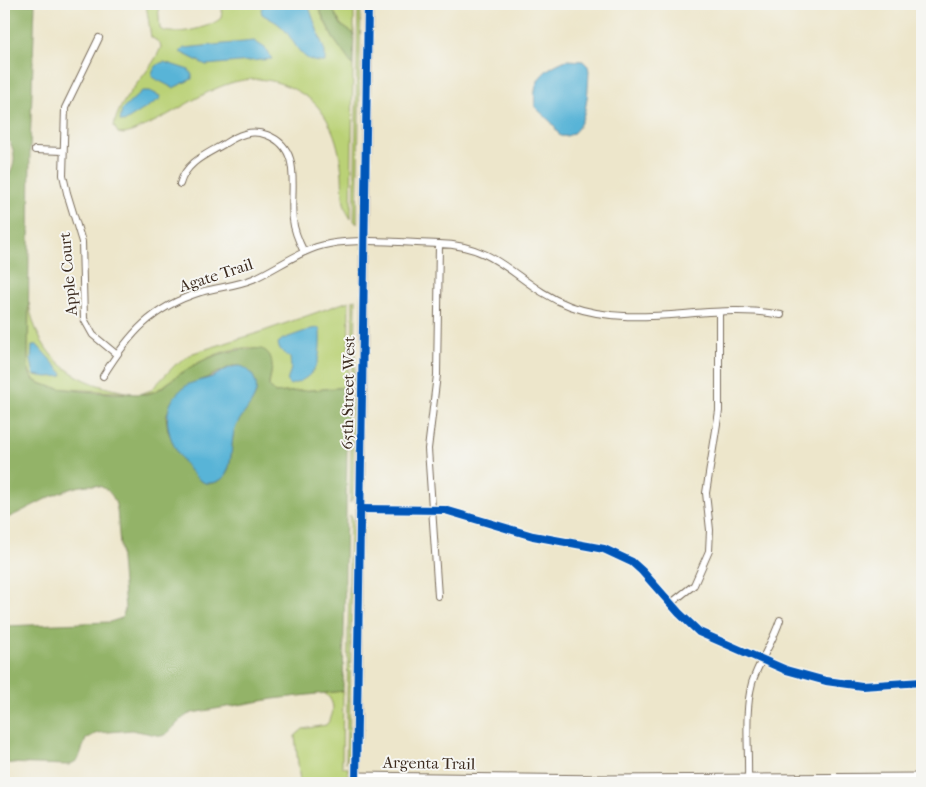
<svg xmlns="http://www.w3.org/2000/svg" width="926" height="787" font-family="'IM FELL French Canon',serif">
<rect width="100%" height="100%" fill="#f6f6f2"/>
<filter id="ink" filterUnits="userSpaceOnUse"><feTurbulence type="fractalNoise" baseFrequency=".02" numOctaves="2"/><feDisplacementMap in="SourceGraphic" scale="10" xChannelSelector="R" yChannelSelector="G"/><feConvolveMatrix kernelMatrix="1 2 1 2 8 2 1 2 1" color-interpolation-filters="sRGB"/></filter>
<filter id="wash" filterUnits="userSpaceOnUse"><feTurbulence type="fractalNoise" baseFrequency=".0096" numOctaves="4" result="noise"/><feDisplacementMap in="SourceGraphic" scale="20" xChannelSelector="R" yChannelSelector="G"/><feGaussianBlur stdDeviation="1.12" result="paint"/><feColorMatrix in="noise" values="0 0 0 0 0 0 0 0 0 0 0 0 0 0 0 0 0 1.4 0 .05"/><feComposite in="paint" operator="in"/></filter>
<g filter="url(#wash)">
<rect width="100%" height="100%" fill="#ede6cb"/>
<!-- green -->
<g fill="#bad176" stroke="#7a7e4a">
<path d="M146 4H158L160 29C171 37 211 28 221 18L223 4H316L333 38 353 66 351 219C341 205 343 191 342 175 340 146 330 111 304 95 240 54 199 103 143 127 135 130 127 136 118 133L114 126C119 96 150 75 161 47L160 43 151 37Z"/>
<path d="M330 4H354V34L341 25Z"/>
<path d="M358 4H361L357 224 354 221Z"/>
<path d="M356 299 353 497 350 503 353 300Z"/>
<path d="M349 301 348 387 275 393 269 386 272 367 270 356C265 354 258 349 253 348 228 346 199 361 180 374 166 383 158 394 140 394L151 390 175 365 193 353 261 332Z"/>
<path d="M29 303C38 361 78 385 132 393L53 388 35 381 28 368Z"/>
<path d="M350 515 353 520 349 755 346 763Z"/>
<path d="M343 691 342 766 348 768V783H300L295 736 303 729 326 725C335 715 336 701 324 693Z"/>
</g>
<!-- forest -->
<g fill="#93b367" stroke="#676e42" fill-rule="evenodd">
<path d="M4 4H35L30 149 28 358C28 366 28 374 34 380 47 392 127 394 147 394 162 391 169 381 180 374 201 359 227 349 253 349 260 348 266 349 270 356 275 366 269 376 269 386L275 393 348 387 343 691 273 699 192 713C179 717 174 731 162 736L132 730 97 733 86 739 78 760 69 765 4 763V626L110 622 122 618 125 609 117 509C106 453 29 512 4 519V182C17 167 18 150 4 134ZM232 366C251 364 253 379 256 394 250 406 238 417 234 431 229 449 236 486 205 483L178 453 168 431 166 416 173 400 181 390Z"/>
<path d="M317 4H330L341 25 354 34 353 66 333 38Z"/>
</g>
<!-- water -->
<g fill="#59b4d7" stroke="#4a6f7a">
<path d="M265 4H308L325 52V62C299 64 296 41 282 27 276 21 269 19 262 14L261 9Z"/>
<path d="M254 41 265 48 272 59 206 65 180 52 184 48Z"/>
<path d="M566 60 583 61 588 66 589 71C588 87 588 141 560 136L552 123 535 107C532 80 542 70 566 60Z"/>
<path d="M164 62 189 70 192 75V79L173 88 152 77C152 70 157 63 164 62Z"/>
<path d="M142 91H150L160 96V99L124 122 120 121 122 110Z"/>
<path d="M311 329 318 328 320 330C321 358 319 377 290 385L287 382 291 368 290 358 279 348 278 343 283 339Z"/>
<path d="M36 344 63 374 62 376 47 377 34 375 31 360 32 346Z"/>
<path d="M240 366C246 367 251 372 254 378 264 397 241 412 235 429 228 447 238 486 205 483 193 478 186 465 179 455 164 430 160 401 189 384 196 381 204 380 212 377 222 373 227 366 240 366Z"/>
</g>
</g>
<g filter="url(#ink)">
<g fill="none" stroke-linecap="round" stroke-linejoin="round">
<!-- street casing -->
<g stroke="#796c5b" stroke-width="8">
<g id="street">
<path d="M99 38 65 108 63 175 67 193 82 242 84 319 93 335 116 354"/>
<path d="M35 150 63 151"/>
<path d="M180 184C186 162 207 154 224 144 238 135 251 129 267 135 304 149 289 190 293 220 294 231 299 242 304 252"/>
<path d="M103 376C129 334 152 307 201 292 219 287 236 286 253 279 278 268 301 249 329 244 361 238 406 243 439 244"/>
<path d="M360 509 445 510 533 536 604 549 632 562 642 571 679 613 699 632 786 670 826 681 862 686 922 682"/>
<path d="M438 596 428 449 437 375 439 244C501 245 518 287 570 306 638 331 712 301 781 315"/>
<path d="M670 604 694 585 709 551 710 530 706 493 719 411V313"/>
<path d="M748 779C749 748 744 714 752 683 759 661 773 642 780 620"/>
</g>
</g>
<!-- secondary casing -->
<g stroke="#796c5b" stroke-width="11">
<g id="secondary">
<path d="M356 777 605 780 922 778"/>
<path d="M356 783 368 4"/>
</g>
</g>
<!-- street -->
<use href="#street" stroke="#fff" stroke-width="6"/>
<!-- secondary -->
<use href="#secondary" stroke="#fff" stroke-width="9"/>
<!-- cycleway casing -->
<g stroke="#f6f6f2" stroke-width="11">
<g id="cycleway">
<path d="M360 509 445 510 533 536 604 549 632 562 642 571 679 613 699 632 786 670 826 681 862 686 922 682"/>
<path d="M356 783 368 4"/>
</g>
</g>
<!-- cycleway -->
<use href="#cycleway" stroke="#0057b8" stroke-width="8"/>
</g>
</g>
<g text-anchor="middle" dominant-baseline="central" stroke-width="4" stroke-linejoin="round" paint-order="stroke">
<!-- street labels -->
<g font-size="16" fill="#3b2a1e" stroke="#f6f6f2">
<text transform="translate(68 274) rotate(-95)">Apple Court</text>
<text transform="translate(216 275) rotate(-18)">Agate Trail</text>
<text transform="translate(348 393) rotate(-89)">65th Street West</text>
<text transform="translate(429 763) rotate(1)">Argenta Trail</text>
</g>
</g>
<!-- margin -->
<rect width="926" height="787" fill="none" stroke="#f6f6f2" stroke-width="20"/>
</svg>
